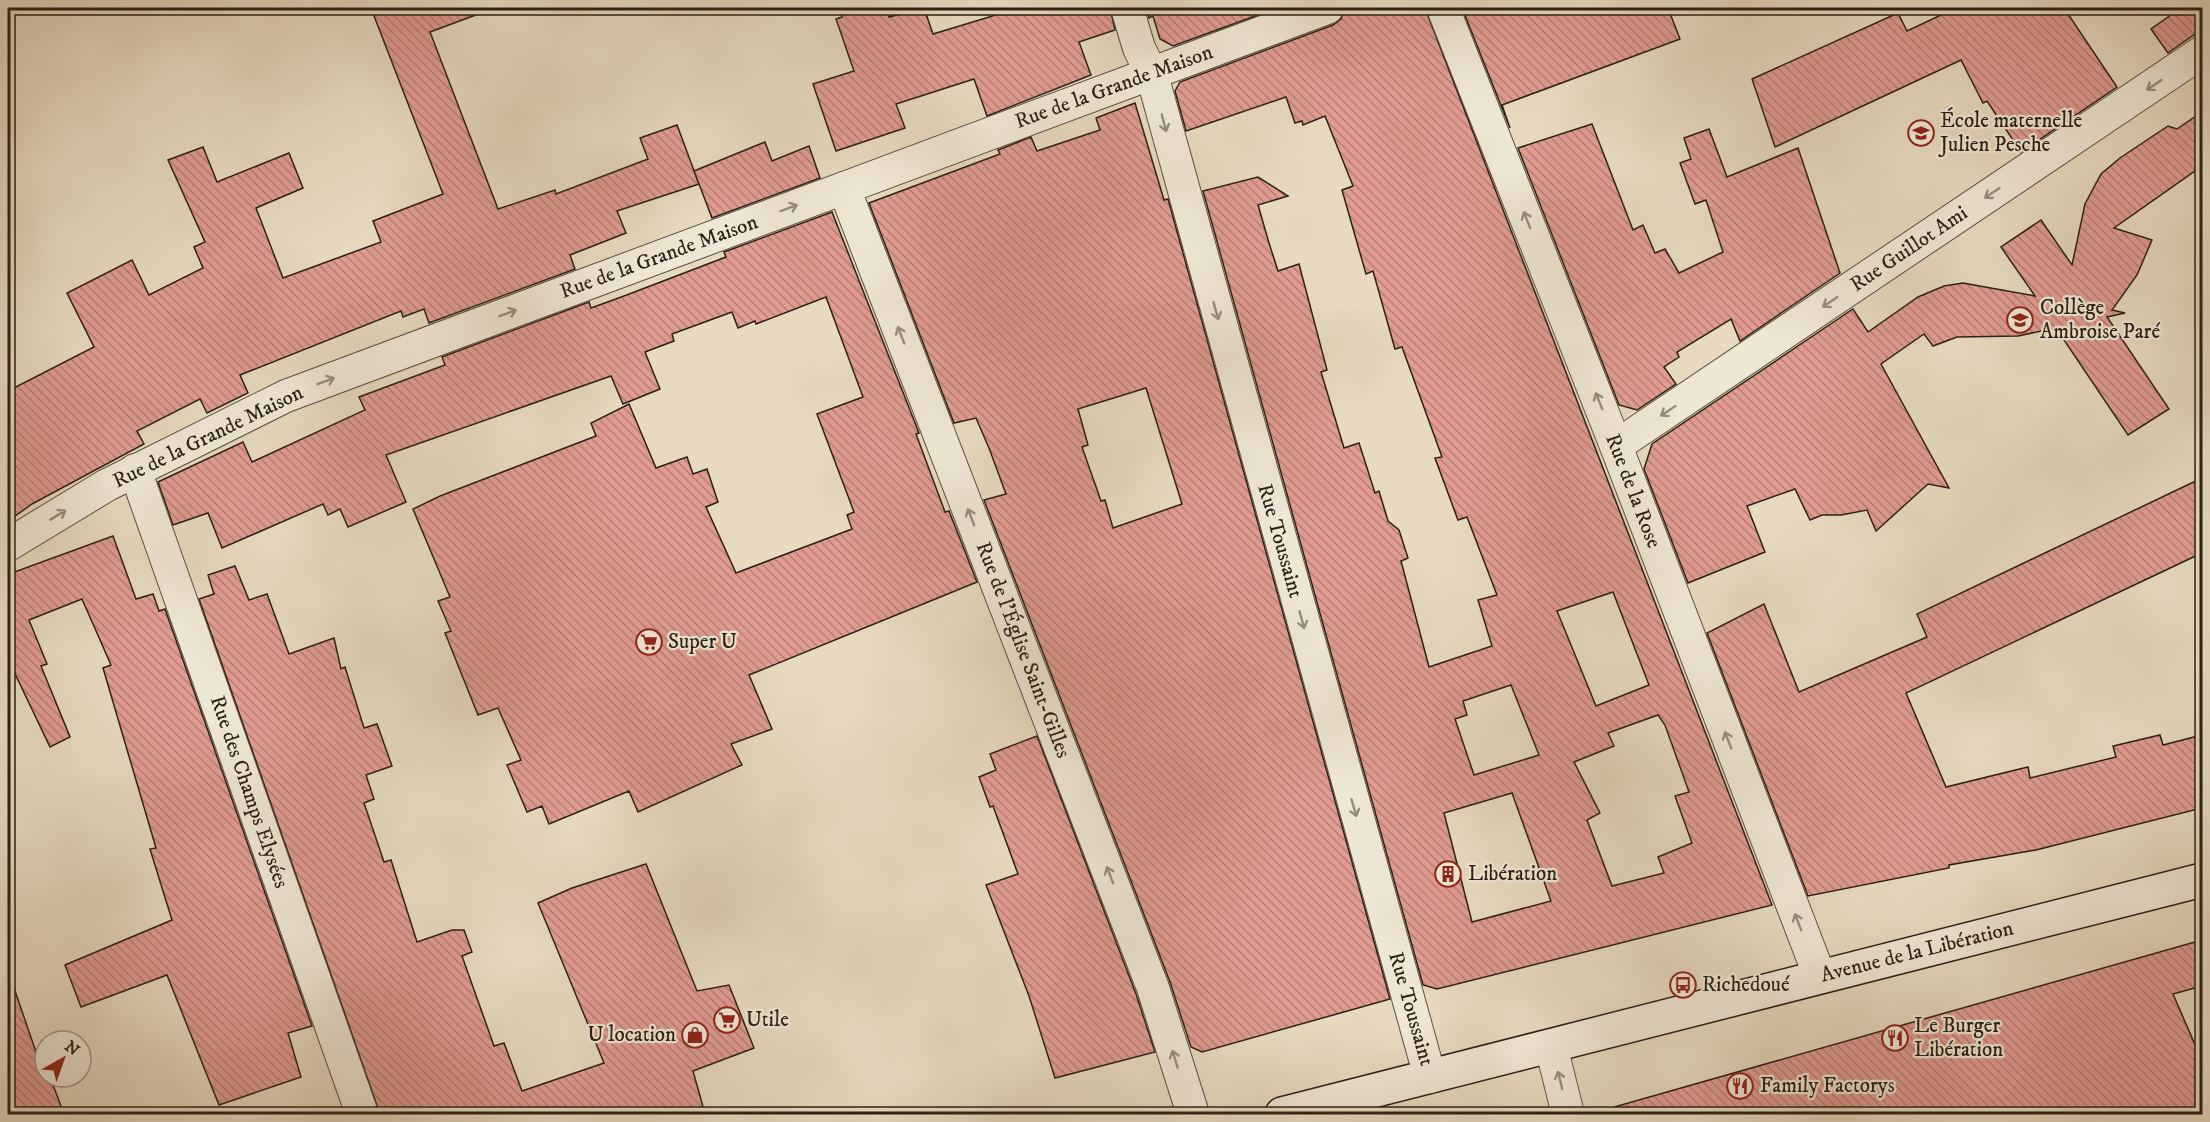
<svg xmlns="http://www.w3.org/2000/svg" width="2210" height="1122" font-family="'IM FELL DW Pica',serif">
<defs>
<pattern id="building-back-hatch" width="6" height="6" patternUnits="userSpaceOnUse" patternTransform="scale(1.5)"><rect width="6" height="6" fill="#e19b92"/><path d="M-1 5l2 2M0 0l6 6M5-1l2 2" fill="none" stroke="#b77e76"/></pattern>
</defs>
<rect width="100%" height="100%" fill="#e7dac0"/>
<filter id="stains"><feTurbulence type="fractalNoise" baseFrequency=".00333" numOctaves="4"/><feColorMatrix values="0 0 0 0 .2 0 0 0 0 .09 0 0 0 0 .02 0 0 0 .5 -.17"/></filter>
<radialGradient id="worn" r=".72"><stop offset=".6" stop-color="#630" stop-opacity="0"/><stop offset="1" stop-color="#630" stop-opacity=".3"/></radialGradient>
<!-- building -->
<g fill="url(#building-back-hatch)" stroke="#2a2016" stroke-width="1.5" fill-rule="evenodd">
<path d="M371 8H488L489 10 430 32 498 209 555 190 556 194 648 159 640 138 677 125 699 184 617 211 626 233 570 255 575 269 429 323 424 309 403 317 401 311 240 375 248 393 207 413 200 399 137 431 144 444 32 504 8 521V391L94 347 67 293 132 260 149 295 203 268 194 247 205 242 168 160 203 147 217 182 289 153 303 188 256 208 283 278 381 242 373 221 443 194Z"/>
<path d="M839 8H885L889 17 924 8 933 34 1019 8H1110L1115 30 1079 42 1091 75 987 116 974 79 896 104 905 128 836 151 813 84 854 71 836 19 842 17Z"/>
<path d="M1146 8H1277L1173 46 1160 39 1153 16 1149 18Z"/>
<path d="M1344 8H1425L1772 905 1437 989 1423 985 1203 191 1258 177 1288 196 1258 205 1269 243 1278 271 1299 264 1327 370 1321 372 1344 448 1359 443 1375 493 1379 491 1388 521 1399 530 1408 558 1401 561 1429 667 1492 646 1478 600 1497 595 1467 517 1458 520 1435 458 1442 457 1402 347 1395 349 1373 271 1366 274 1342 190 1353 186 1325 116 1303 125 1302 121 1295 123 1286 97 1186 131 1175 91 1180 82 1333 25 1341 19ZM1613 592 1649 685 1596 706 1557 611ZM1511 685 1539 755 1474 775 1455 719 1467 715 1463 701ZM1658 715 1665 725 1689 792 1675 796 1692 843 1658 857 1664 873 1612 886 1587 820 1600 813 1574 762 1614 746 1608 733ZM1512 793 1551 901 1472 922 1444 813Z"/>
<path d="M1462 8H1668L1680 39 1502 105 1510 128Z"/>
<path d="M1956 8H2064L2117 87 2021 152 1987 101 1983 103 1961 60 1775 147 1752 79 1898 13 1907 31Z"/>
<path d="M2181 8H2202V29L2168 53 2151 29Z"/>
<path d="M1135 103 1164 200 1168 199 1390 999 1202 1052 1191 1047 1170 982 984 500 1006 494 989 448 976 418 954 423 869 203 1000 154 998 150 1031 137 1037 151 1100 130 1096 118ZM1146 388 1182 504 1113 528 1105 500 1101 501 1082 447 1088 445 1078 409Z"/>
<path d="M2202 112V166L2114 228 2152 240 2137 275 2112 310 2125 313 2107 317 2169 409 2128 435 2056 328 2018 336 1957 337 1933 346 1924 334 1881 364 1949 488 1928 484 1876 531 1867 510 1841 515H1822L1810 520 1795 489 1747 506 1765 552 1688 583 1644 469 1652 444 1853 309 1868 332 1918 297 1944 286 1963 283 2035 296 2001 247 2041 220 2072 265 2085 204 2101 174 2120 158 2168 126 2177 129Z"/>
<path d="M1592 124 1633 230 1643 225 1655 253 1665 249 1679 273 1723 252 1706 200 1695 204 1680 163 1691 159 1684 138 1709 129 1727 177 1798 148 1840 273 1740 341 1731 319 1677 352 1679 357 1664 367 1676 384 1637 410 1619 405 1518 148Z"/>
<path d="M765 142 772 161 809 146 820 178 712 218 694 171Z"/>
<path d="M832 212 919 433 916 434 945 512 949 511 977 582 749 675 772 729 731 744 742 765 638 812 629 791 549 824 542 806 527 812 507 765 521 760 498 708 478 715 445 633 451 631 438 601 450 597 413 509 440 496 596 436 591 423 629 404 656 468 687 457 693 474 707 469 718 502 706 507 736 573 852 529 847 515 854 512 817 414 863 397 826 297 756 324 755 321 738 328 732 312 672 334 674 341 645 352 660 389 623 404 611 376 386 455 406 502 348 527 340 509 328 515 323 504 222 548 208 513 173 525 158 482 243 442 252 462 365 410 359 397 445 365 442 357 589 302 591 308 624 296 726 257 724 252Z"/>
<path d="M2202 478V553L1906 693 1946 787 2028 767 2030 778 2116 757 2113 746 2160 735 2163 745 2202 735V808L2036 850 1949 865V868L1808 896 1707 633 1764 604 1799 692 1927 637 1917 614Z"/>
<path d="M113 536 136 599 153 594 159 611 165 609 312 1026 288 1033 301 1077 219 1105 167 975 81 1007 65 965 172 920 150 849 156 848 103 668 111 665 82 599 29 620 47 664 41 666 70 737 50 747 8 659V571L9 574Z"/>
<path d="M235 566 249 600 267 594 289 654 334 638 341 669 345 667 364 728 377 724 392 766 366 775 374 799 364 803 384 862 391 860 417 942 452 930H464L472 952 462 956 494 1046 504 1043 522 1091 604 1063 538 903 572 888 646 864 697 991 729 985 754 1048 693 1071 705 1114H380L199 599 214 594 208 575Z"/>
<path d="M1037 736 1136 994 1155 1052 1055 1078 1029 996 986 885 1018 874 993 806 990 807 979 777 996 770 990 754Z"/>
<path d="M2202 940V986L2173 994 2202 1061V1114H1615L1614 1107Z"/>
<path d="M12 982 38 1058 42 1057 45 1064V1077H50L64 1114H8V983Z"/>
</g>
<g fill="none" stroke-linecap="round" stroke-linejoin="round">
<!-- street casing -->
<g stroke="#594e40" stroke-width="34">
<g id="street">
<path d="M1127 8 1139 48 1152 75 1430 1077"/>
<path d="M1443 8 1616 446 1820 977"/>
<path d="M844 188 1153 988 1193 1114"/>
<path d="M1616 446 2202 52"/>
<path d="M135 470 362 1114"/>
<path d="M8 545 107 485 286 396 1327 8"/>
<path d="M1551 1046 1568 1114"/>
</g>
</g>
<!-- secondary casing -->
<g stroke="#2a2016" stroke-width="36">
<path id="secondary" d="M1282 1114 2202 880"/>
</g>
<!-- street -->
<use href="#street" stroke="#efe7d6" stroke-width="32"/>
<!-- secondary -->
<use href="#secondary" stroke="#efe7d6" stroke-width="33"/>
</g>
<!-- one-way arrows -->
<defs><path id="oneway-shaft" d="M-6 0H5M1.5-3L5.5 0L1.5 3" fill="none" stroke-width="1.6" stroke-linecap="round" stroke-linejoin="round" transform="scale(1.5)"/></defs>
<g stroke="#968d80">
<use href="#oneway-shaft" transform="translate(2154 85) rotate(146)"/>
<use href="#oneway-shaft" transform="translate(1164 123) rotate(75)"/>
<use href="#oneway-shaft" transform="translate(1992 193) rotate(146)"/>
<use href="#oneway-shaft" transform="translate(789 208) rotate(-20)"/>
<use href="#oneway-shaft" transform="translate(1527 220) rotate(-112)"/>
<use href="#oneway-shaft" transform="translate(1830 302) rotate(146)"/>
<use href="#oneway-shaft" transform="translate(1216 311) rotate(74)"/>
<use href="#oneway-shaft" transform="translate(508 313) rotate(-21)"/>
<use href="#oneway-shaft" transform="translate(901 335) rotate(-111)"/>
<use href="#oneway-shaft" transform="translate(326 381) rotate(-21)"/>
<use href="#oneway-shaft" transform="translate(1599 401) rotate(-112)"/>
<use href="#oneway-shaft" transform="translate(1668 411) rotate(146)"/>
<use href="#oneway-shaft" transform="translate(58 515) rotate(-31)"/>
<use href="#oneway-shaft" transform="translate(971 517) rotate(-111)"/>
<use href="#oneway-shaft" transform="translate(1302 620) rotate(74)"/>
<use href="#oneway-shaft" transform="translate(1728 740) rotate(-111)"/>
<use href="#oneway-shaft" transform="translate(1354 808) rotate(74)"/>
<use href="#oneway-shaft" transform="translate(1110 875) rotate(-111)"/>
<use href="#oneway-shaft" transform="translate(1798 922) rotate(-111)"/>
<use href="#oneway-shaft" transform="translate(1175 1059) rotate(-107)"/>
<use href="#oneway-shaft" transform="translate(1560 1080) rotate(-104)"/>
</g>
<!-- icons -->
<defs>
<g id="school-ring" transform="scale(1.35)"><circle r="9.5" fill="#efe7d6" stroke="#8f2418" stroke-width="1.5"/><path d="M0-5L7-2L0 1L-7-2ZM-4 1L0 2.5L4 1V4Q0 6-4 4Z" fill="#8f2418"/></g>
<g id="supermarket-ring" transform="scale(1.35)"><circle r="9.5" fill="#efe7d6" stroke="#8f2418" stroke-width="1.5"/><path d="M-6-5.5h2.5l.6 2H6L4.5 2H-2.5L-4.4-4H-6ZM-1.5 3.2a1.3 1.3 0 1 0 .1 0ZM3 3.2a1.3 1.3 0 1 0 .1 0Z" fill="#8f2418"/></g>
<g id="building-ring" transform="scale(1.35)"><circle r="9.5" fill="#efe7d6" stroke="#8f2418" stroke-width="1.5"/><path d="M-4-6H4V6H1V3H-1V6H-4ZM-2.5-4.3h1.7v1.8h-1.7ZM.8-4.3h1.7v1.8H.8ZM-2.5-1h1.7V.8h-1.7ZM.8-1h1.7V.8H.8Z" fill="#8f2418"/></g>
<g id="bus-ring" transform="scale(1.35)"><circle r="9.5" fill="#efe7d6" stroke="#8f2418" stroke-width="1.5"/><path d="M-5-6H5V4H4V6H2V4H-2V6H-4V4H-5ZM-3.5-4V0h7V-4ZM-3.5 1.2v1.5H-2V1.2ZM2 1.2v1.5H3.5V1.2Z" fill="#8f2418"/></g>
<g id="shop-ring" transform="scale(1.35)"><circle r="9.5" fill="#efe7d6" stroke="#8f2418" stroke-width="1.5"/><path d="M-5-2.5h2.3a2.7 3.5 0 0 1 5.4 0H5L5.5 6h-11ZM-1.5-2.5h3a1.5 2.3 0 0 0-3 0Z" fill="#8f2418"/></g>
<g id="restaurant-ring" transform="scale(1.35)"><circle r="9.5" fill="#efe7d6" stroke="#8f2418" stroke-width="1.5"/><path d="M-5-6h1v4h1v-4h1v4h1v-4h1v5L-1.5 .5V6h-2V.5L-5-1ZM5-6V6H3V1.5H1.5Q1.5-4 5-6Z" fill="#8f2418"/></g>
</defs>
<g fill-rule="evenodd">
<use href="#school-ring" x="1921" y="133"/>
<use href="#school-ring" x="2020" y="320"/>
<use href="#supermarket-ring" x="649" y="642"/>
<use href="#building-ring" x="1448" y="874"/>
<use href="#bus-ring" x="1683" y="985"/>
<use href="#supermarket-ring" x="727" y="1020"/>
<use href="#shop-ring" x="695" y="1035"/>
<use href="#restaurant-ring" x="1895" y="1038"/>
<use href="#restaurant-ring" x="1740" y="1086"/>
</g>
<g text-anchor="middle" dominant-baseline="central" stroke-width="4.5" stroke-linejoin="round" paint-order="stroke">
<!-- street labels -->
<g font-size="21" fill="#2a2016" stroke="#efe7d6">
<text transform="translate(1114 87) rotate(-20)">Rue de la Grande Maison</text>
<text transform="translate(1909 249) rotate(-34)">Rue Guillot Ami</text>
<text transform="translate(659 257) rotate(-20)">Rue de la Grande Maison</text>
<text transform="translate(208 437) rotate(-26)">Rue de la Grande Maison</text>
<text transform="translate(1633 491) rotate(69)">Rue de la Rose</text>
<text transform="translate(1280 541) rotate(74)">Rue Toussaint</text>
<text transform="translate(1023 650) rotate(69)">Rue de l'Église Saint-Gilles</text>
<text transform="translate(249 792) rotate(71)">Rue des Champs Elysées</text>
<text transform="translate(1917 952) rotate(-14)">Avenue de la Libération</text>
<text transform="translate(1411 1009) rotate(74)">Rue Toussaint</text>
</g>
<!-- poi labels -->
<g font-size="21" fill="#2a2016" stroke="#efe7d6" text-anchor="start">
<text x="1940" y="121">École maternelle<tspan x="1940" dy="24">Julien Pesche</tspan></text>
<text x="2040" y="308">Collège<tspan x="2040" dy="24">Ambroise Paré</tspan></text>
<text x="668" y="642">Super U</text>
<text x="1468" y="874">Libération</text>
<text x="1702" y="985">Richedoué</text>
<text x="746" y="1020">Utile</text>
<text x="1914" y="1026">Le Burger<tspan x="1914" dy="24">Libération</tspan></text>
<text x="676" y="1035" text-anchor="end">U location</text>
<text x="1760" y="1086">Family Factorys</text>
</g>
</g>
<!-- margin -->
<rect width="2210" height="1122" fill="none" stroke="#e7dac0" stroke-width="30"/>
<rect x="9" y="9" width="2192" height="1104" fill="none" stroke="#2a2016" stroke-width="3"/>
<rect x="15" y="15" width="2180" height="1092" fill="none" stroke="#2a2016" stroke-width="1.5"/>
<!-- north arrow -->
<g transform="translate(63 1059) rotate(40)"><circle r="28" fill="#efe7d6" stroke="#a09789" stroke-width="1.5"/>
<path d="M0-4.5L10 22L0 15L-10 22Z" fill="#8f2418"/>
<text y="-9" font-size="16" font-weight="bold" text-anchor="middle" fill="#2a2016">N</text>
</g>
<rect width="100%" height="100%" filter="url(#stains)"/>
<rect width="100%" height="100%" fill="url(#worn)"/>
</svg>
